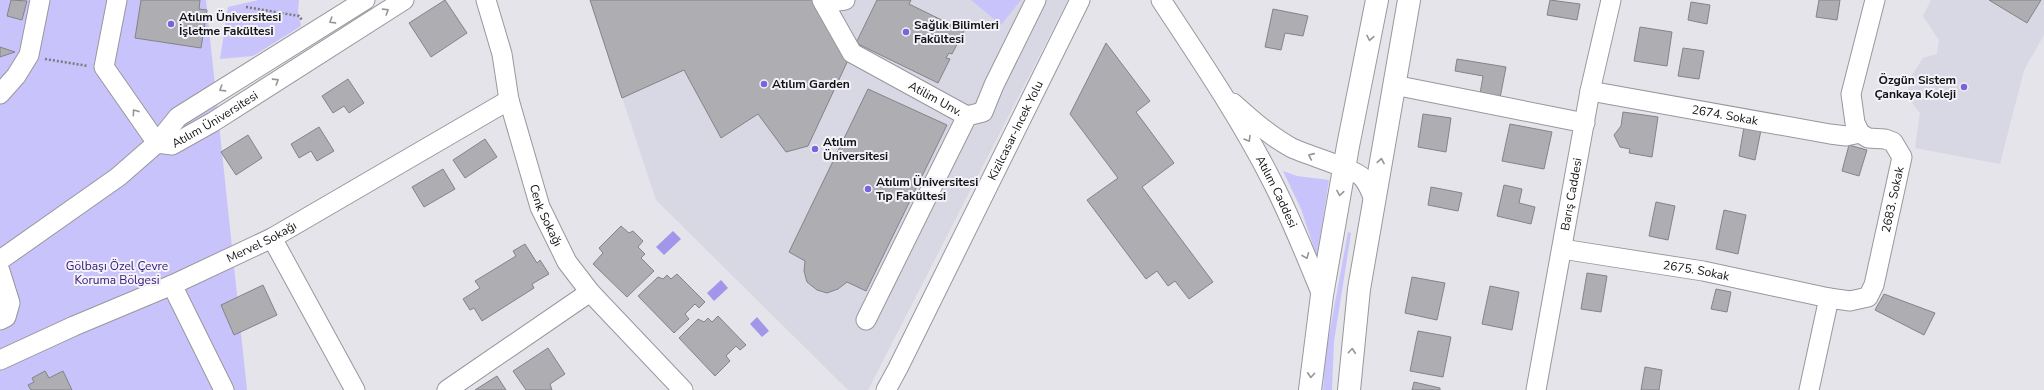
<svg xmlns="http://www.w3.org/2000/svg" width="2044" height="390" font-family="'Nunito Sans',sans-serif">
<rect width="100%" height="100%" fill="#e5e4ea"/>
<!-- built -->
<g fill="#d8d7e4">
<path d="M590 0H1068L868 390H848L656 200Z"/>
<path d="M1931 0H2044V35L2024 70 2000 164 1915 148 1920 113 1907 97 1910 78 1923 58 1937 54 1939 40 1923 16Z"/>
</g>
<!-- green -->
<g fill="#c9c3fb">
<path d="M0 0H206L247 390H0Z"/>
<path d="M258 0H299L298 11 301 26 253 56 220 59 228 7Z"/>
<path d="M971 0H1021L1001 25Z"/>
<path d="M1283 171 1297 176 1329 180 1317 257 1301 209Z"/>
<path d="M1348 232 1351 233 1334 342 1332 390H1323L1326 352Z"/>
</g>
<!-- water -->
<g fill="#a296ea">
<path d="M673 231 681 239 664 255 656 247Z"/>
<path d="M721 280 728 288 714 301 707 293Z"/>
<path d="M757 317 769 331 762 337 750 324Z"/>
</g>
<!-- building -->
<g fill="#adadb2" stroke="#838388">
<path d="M11 0 27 1 22 20 7 16Z"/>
<path d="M141 0H200L199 9 207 10 201 48 135 38Z"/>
<path d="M445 0 467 33 431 57 409 23Z"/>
<path d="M590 0H814L849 58 808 146 786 152 758 114 721 138 684 70 622 98Z"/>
<path d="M877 0H911L909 4 964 31 952 54 949 53 946 58 950 59 938 83 856 43Z"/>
<path d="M1550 0 1580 4 1577 20 1547 15Z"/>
<path d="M1819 0H1840L1837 20 1816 17Z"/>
<path d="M1989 0H2041L2027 23Z"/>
<path d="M1691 2 1710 5 1707 24 1688 20Z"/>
<path d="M1273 9 1308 16 1303 36 1285 33 1281 50 1265 47Z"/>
<path d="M1640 27 1672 32 1667 66 1634 61Z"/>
<path d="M1106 43 1150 101 1136 112 1174 163 1142 187 1213 282 1189 299 1175 281 1168 286 1157 271 1146 279 1087 200 1118 178 1070 114Z"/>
<path d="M0 47 15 52 0 57Z"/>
<path d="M1683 48 1704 51 1699 79 1678 76Z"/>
<path d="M1457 59 1506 67 1500 98 1480 94 1483 76 1455 71Z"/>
<path d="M348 79 364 103 349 113 344 106 333 113 322 96Z"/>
<path d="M868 89 947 125 866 291 847 282 838 289 827 293 817 290 807 282 804 271 805 261 789 252Z"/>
<path d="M1623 112 1658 117 1652 157 1629 153 1630 149 1620 147 1614 135 1621 126Z"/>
<path d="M1423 114 1451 118 1446 152 1418 147Z"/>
<path d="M1510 124 1552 132 1544 169 1502 161Z"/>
<path d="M319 127 334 151 317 161 311 151 299 158 291 144Z"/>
<path d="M1744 127 1761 130 1755 160 1739 156Z"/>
<path d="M248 135 262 158 236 175 221 152Z"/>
<path d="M485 139 497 157 465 178 453 160Z"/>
<path d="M1849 145 1867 150 1859 176 1842 171Z"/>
<path d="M443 169 455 189 424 207 412 187Z"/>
<path d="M1504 185 1522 189 1519 203 1535 207 1531 224 1497 216Z"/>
<path d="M1431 187 1462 193 1458 211 1428 205Z"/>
<path d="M1656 202 1675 206 1668 240 1649 236Z"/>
<path d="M1724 210 1746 215 1738 254 1716 249Z"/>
<path d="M621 226 629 233 633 231 643 241 638 247 645 254 641 258 654 271 627 297 593 264 603 253 599 248Z"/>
<path d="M525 244 537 263 540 260 549 274 532 284 534 288 482 321 474 308 470 310 463 299 480 288 475 281 516 256 513 251Z"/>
<path d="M1587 273 1607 276 1601 312 1581 309Z"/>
<path d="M677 274 705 302 699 308 695 304 685 314 689 319 674 333 638 296 658 277 663 279 667 275 671 279Z"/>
<path d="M1412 277 1445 283 1437 320 1405 313Z"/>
<path d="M263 285 277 315 234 335 221 305Z"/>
<path d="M1490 286 1519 292 1512 330 1482 324Z"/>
<path d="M1716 289 1731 292 1727 312 1711 309Z"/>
<path d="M1884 294 1935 313 1924 335 1875 310Z"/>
<path d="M718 316 746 345 740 350 736 346 726 356 730 361 715 376 679 338 698 319 704 322 708 318 712 322Z"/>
<path d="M1418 331 1451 337 1443 377 1410 371Z"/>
<path d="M548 348 565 374 550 384 552 390H526L513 371Z"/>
<path d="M1645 367 1662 370 1659 390H1641Z"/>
<path d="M45 371 49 378 63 371 72 390H31L28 385 34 382 32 378Z"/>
<path d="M497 376 506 390H475Z"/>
<path d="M1414 382 1440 388V390H1412Z"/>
</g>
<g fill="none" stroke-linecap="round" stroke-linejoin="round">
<!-- minor casing -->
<g stroke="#98979d" stroke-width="21">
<g id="minor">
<path d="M117 0 104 67 157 143"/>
<path id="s1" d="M486 0 502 54 509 100 540 207 567 262 590 292 683 390"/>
<path id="s2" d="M822 0 852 53 967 116 983 112 994 85 1036 0"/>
<path id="s3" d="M1161 0C1200 59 1240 118 1272 181 1291 218 1306 256 1322 295"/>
<path d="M824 3 845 0"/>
<path d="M1394 85 1585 123"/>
<path id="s4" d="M1590 91 1830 134 1846 136 1860 133"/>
<path d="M0 94 16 76 29 55 40 0"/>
<path d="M1233 103C1252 120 1270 136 1292 148 1307 155 1355 169 1363 178 1368 184 1371 192 1374 199"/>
<path id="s5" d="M157 143 172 145 213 122 404 0"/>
<path d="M272 238 355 390"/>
<path id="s6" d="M1562 249 1703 271 1829 298 1850 301 1868 297 1874 285 1902 157 1893 142 1885 139 1868 138 1860 133 1855 123 1851 94 1875 0"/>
<path d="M0 260 118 177 157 143 178 117 365 0"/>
<path d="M0 271 10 303 6 317 0 320"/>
<path d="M172 285 224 390"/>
<path d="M866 320 967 116"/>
<path id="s7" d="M0 360 74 326 172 285 272 238 509 100"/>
<path d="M447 390 590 292"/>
<path id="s8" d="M886 390 898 368 1080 0"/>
<path id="s9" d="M1536 390 1590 91 1611 0"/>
<path d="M1809 390 1829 298"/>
</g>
</g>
<!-- major casing -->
<g stroke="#98979d" stroke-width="24">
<g id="major">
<path d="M1310 390 1322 295 1348 146 1377 0"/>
<path d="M1349 390 1359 289 1409 0"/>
</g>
</g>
<!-- path -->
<g stroke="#7a7a7e" stroke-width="2.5" stroke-dasharray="2 2" stroke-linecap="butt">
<path d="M246 7 299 16 302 20"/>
<path d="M45 59 88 66"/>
</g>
<!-- minor -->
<use href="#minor" stroke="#fff" stroke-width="19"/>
<!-- major -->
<use href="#major" stroke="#fff" stroke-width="22"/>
</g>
<!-- one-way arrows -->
<defs><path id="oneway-chevron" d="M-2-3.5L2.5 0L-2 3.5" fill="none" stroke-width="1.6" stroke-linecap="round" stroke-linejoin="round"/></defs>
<g stroke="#959596">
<use href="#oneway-chevron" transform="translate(386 11) rotate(-32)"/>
<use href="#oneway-chevron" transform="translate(332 21) rotate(148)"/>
<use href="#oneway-chevron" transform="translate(1370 38) rotate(101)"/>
<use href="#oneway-chevron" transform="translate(276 81) rotate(-32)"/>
<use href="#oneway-chevron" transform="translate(222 89) rotate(148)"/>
<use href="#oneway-chevron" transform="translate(135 112) rotate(-126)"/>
<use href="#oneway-chevron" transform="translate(1248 139) rotate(60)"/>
<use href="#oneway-chevron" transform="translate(1311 156) rotate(-156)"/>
<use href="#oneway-chevron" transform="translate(1381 161) rotate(-80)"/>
<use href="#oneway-chevron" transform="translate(1340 193) rotate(99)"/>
<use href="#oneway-chevron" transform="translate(1306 256) rotate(68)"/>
<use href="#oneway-chevron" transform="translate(1352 351) rotate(-85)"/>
<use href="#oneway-chevron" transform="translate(1311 375) rotate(94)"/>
</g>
<!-- markers -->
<g fill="#7c62dd" stroke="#f2f2f8" stroke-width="1.5">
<circle cx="171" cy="24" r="4"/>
<circle cx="906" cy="32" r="4"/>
<circle cx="764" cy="84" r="4"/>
<circle cx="1964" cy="87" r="4"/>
<circle cx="815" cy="149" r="4"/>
<circle cx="868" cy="189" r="4"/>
</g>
<g text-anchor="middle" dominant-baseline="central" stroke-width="4" stroke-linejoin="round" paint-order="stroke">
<!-- poi labels -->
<g font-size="12" font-weight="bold" fill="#131315" stroke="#f2f2f8" text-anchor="start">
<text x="179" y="17">Atılım Üniversitesi<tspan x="179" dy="14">İşletme Fakültesi</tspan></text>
<text x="914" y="25">Sağlık Bilimleri<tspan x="914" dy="14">Fakültesi</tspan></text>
<text x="1956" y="80" text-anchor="end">Özgün Sistem<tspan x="1956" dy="14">Çankaya Koleji</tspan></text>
<text x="772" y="84">Atılım Garden</text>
<text x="823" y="142">Atılım<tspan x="823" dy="14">Üniversitesi</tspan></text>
<text x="876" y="182">Atılım Üniversitesi<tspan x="876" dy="14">Tıp Fakültesi</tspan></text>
</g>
<!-- street labels -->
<g font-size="12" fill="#131315" stroke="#f2f2f8">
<text stroke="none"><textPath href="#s2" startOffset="156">Atilim Unv.</textPath></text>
<text stroke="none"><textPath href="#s4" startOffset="137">2674. Sokak</textPath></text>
<text stroke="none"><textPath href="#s5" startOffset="65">Atılım Üniversitesi</textPath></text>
<text stroke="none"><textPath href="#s8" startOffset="290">Kizilcasar-Incek Yolu</textPath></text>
<text stroke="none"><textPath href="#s3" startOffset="224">Atılım Caddesi</textPath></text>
<text stroke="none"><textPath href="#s9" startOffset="199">Barış Caddesi</textPath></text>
<text stroke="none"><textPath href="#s6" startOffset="412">2683. Sokak</textPath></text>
<text stroke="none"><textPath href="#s1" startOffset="224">Cenk Sokağı</textPath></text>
<text stroke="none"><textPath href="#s7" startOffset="287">Mervel Sokağı</textPath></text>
<text stroke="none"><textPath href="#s6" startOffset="136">2675. Sokak</textPath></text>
</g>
<!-- park labels -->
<g font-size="12" fill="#351577" stroke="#f2f2f8">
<text x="117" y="266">Gölbaşı Özel Çevre<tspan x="117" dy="14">Koruma Bölgesi</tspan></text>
</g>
</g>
</svg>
